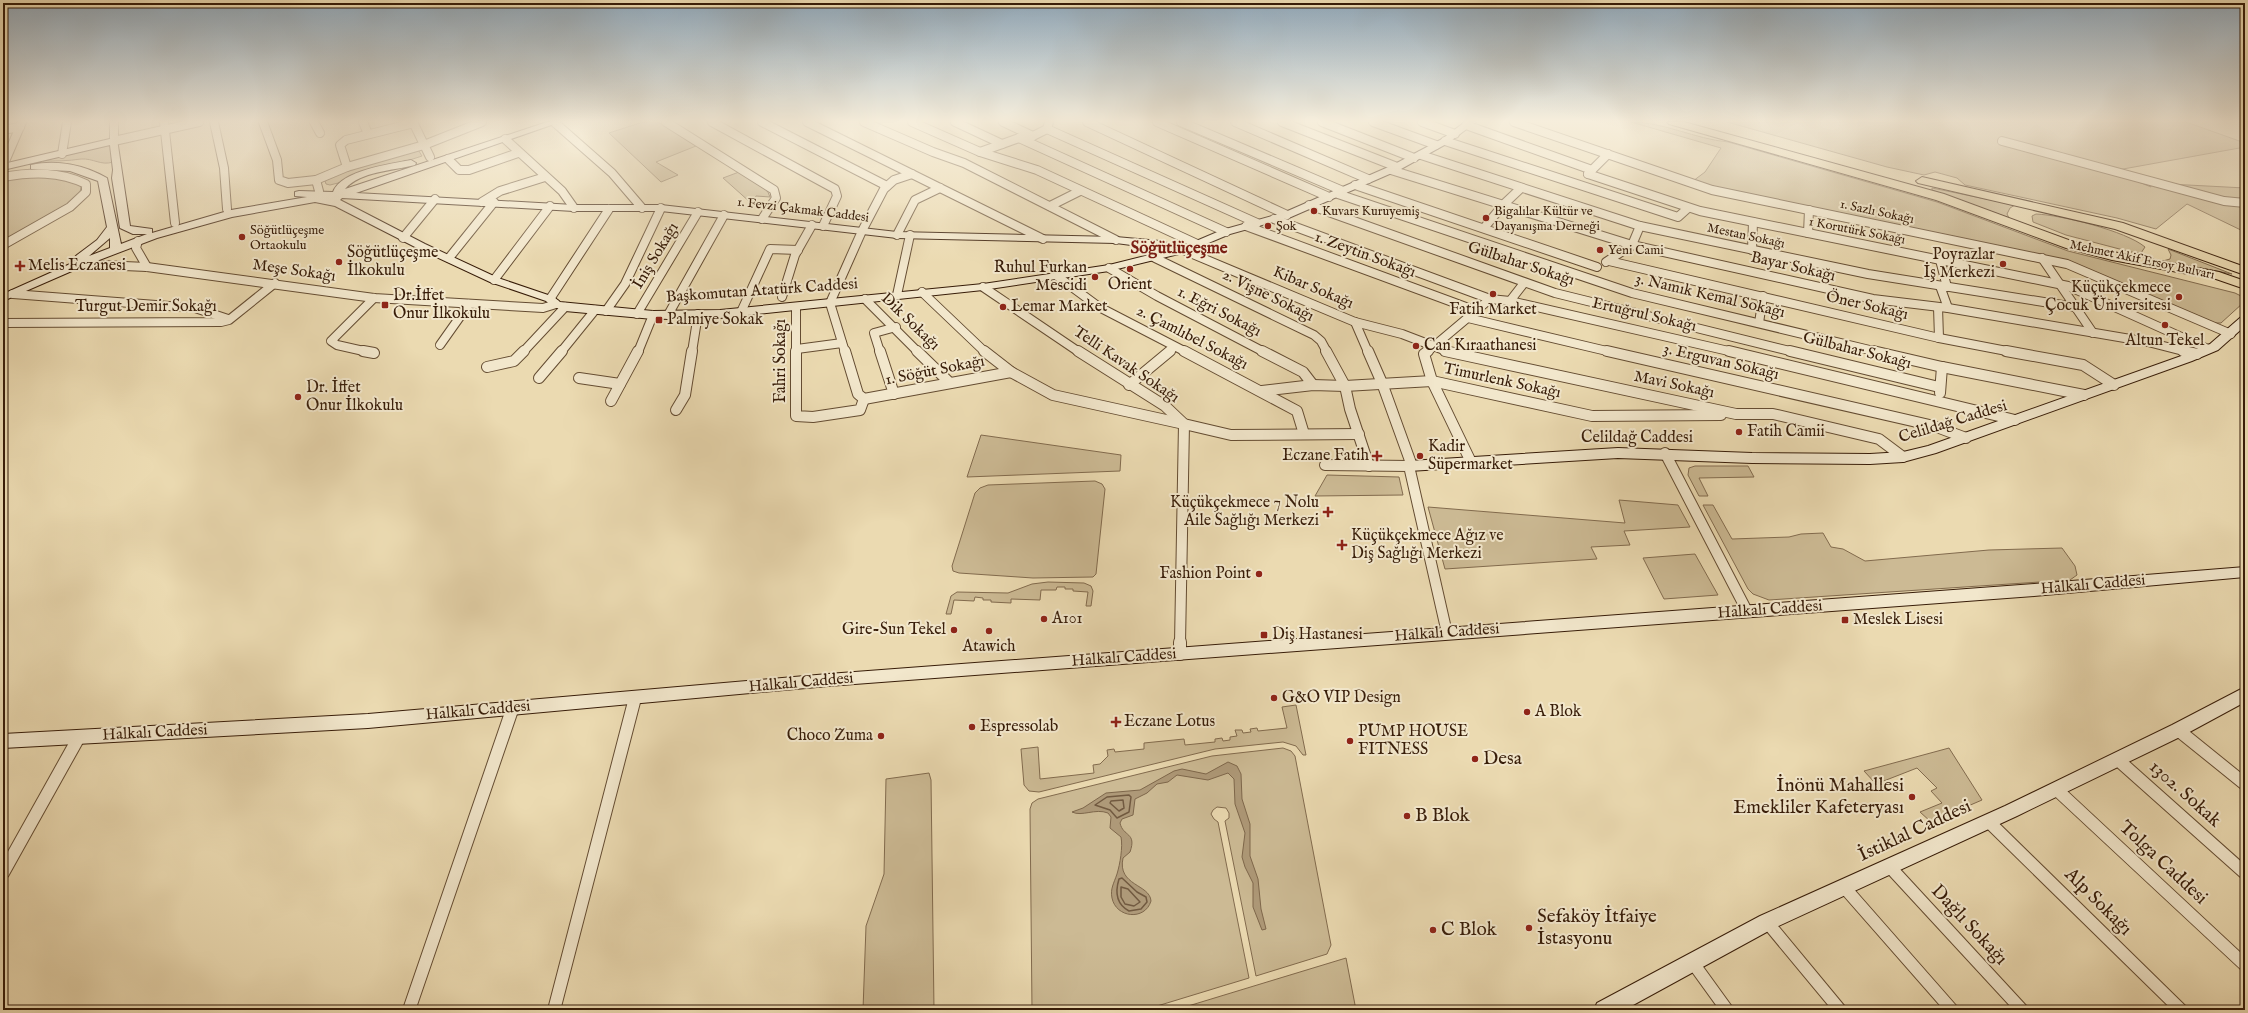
<svg xmlns="http://www.w3.org/2000/svg" width="2248" height="1013" font-family="'IM FELL English',serif">
<rect width="100%" height="100%" fill="#ebdab1"/>
<filter id="stains"><feTurbulence type="fractalNoise" baseFrequency=".005" numOctaves="4"/><feColorMatrix values="0 0 0 0 .2 0 0 0 0 .09 0 0 0 0 .02 0 0 0 .5 -.17"/></filter>
<radialGradient id="worn" r=".72"><stop offset=".6" stop-color="#630" stop-opacity="0"/><stop offset="1" stop-color="#630" stop-opacity=".3"/></radialGradient>
<!-- green -->
<g fill="#ccba94" stroke="#826b4e">
<path d="M643 122H658L696 146 656 162 678 175 661 182 609 133Z"/>
<path d="M1631 122C1664 122 1695 139 1728 142L1937 202 2068 251 2235 293 2241 296 2243 303 2221 323H2211L2081 267 1713 187 1693 181 1705 172 1721 148Z"/>
<path d="M1727 122H2186L2245 143V147L2112 171 2151 187 2150 183 2245 188V232L2187 204 2156 229 2117 218 1965 185 1957 178 1935 172 1924 175 1887 167Z"/>
<path d="M110 144 113 162C101 166 93 158 81 159 68 161 56 161 43 161Z"/>
<path d="M417 148 422 156 342 182 330 185 326 184 324 178Z"/>
<path d="M739 172C749 178 767 185 770 197L756 196 751 203 723 178Z"/>
<path d="M41 175 73 181 81 186 80 193 65 207 8 239 3 238V179Z"/>
<path d="M1932 188 2015 205 2010 208 2007 214 2009 218 1932 190Z"/>
<path d="M2036 214C2061 215 2126 231 2145 247L2141 253 2131 252 2066 235 2033 222 2032 216Z"/>
<path d="M2168 249 2232 274 2163 261 2170 259 2171 255Z"/>
<path d="M981 435 1121 455 1120 471 967 477Z"/>
<path d="M1695 466H1748L1754 477 1699 478 1708 496H1699L1688 475 1689 468Z"/>
<path d="M1327 475 1399 477 1403 495 1315 496Z"/>
<path d="M1095 481 1102 484 1105 489 1096 574 1093 577 1033 578 959 573 953 571 952 566 975 493 980 488 988 485Z"/>
<path d="M1619 500 1678 505 1690 527 1624 531 1630 545 1591 547 1597 559 1445 569 1428 507 1625 523Z"/>
<path d="M1703 505H1713L1732 539 1789 537 1801 534 1823 533 1831 547 1843 549 1865 561 1989 550 2062 548 2075 566 2077 575 2070 580 1769 600 1753 594 1748 589Z"/>
<path d="M1695 554 1718 595 1664 599 1643 558Z"/>
<path d="M1048 582 1084 583 1091 586 1093 591 1091 606H1086L1088 592 1073 591V589H1065V587H1057L1056 590H1041L1040 600 1011 599V603L991 602V600H983V598L975 597 974 601 954 600 951 614H946L951 596 957 592 1008 593 1032 584Z"/>
<path d="M1296 705 1306 755H1303L1296 746 1283 742 1215 749 1039 792 1029 791 1024 785 1021 749 1038 747 1040 779 1094 773 1093 765 1100 764 1108 756 1107 750 1114 749 1115 752 1144 749V743L1184 739 1185 745 1215 742V739L1222 738 1223 741 1230 740V737L1237 736 1235 730H1242L1243 733 1251 732 1250 729 1257 728 1258 731 1287 728 1282 707Z"/>
<path d="M1283 748 1291 751 1295 756 1331 945 1327 954 1256 976 1225 821 1229 818V813L1226 808 1217 807 1213 810 1211 814 1214 819 1218 822 1249 978 1144 1010H1032L1030 809 1032 803 1038 799 1212 756Z"/>
<path d="M1949 748 1982 800 1931 822 1920 812 1942 803 1931 791 1937 788 1917 768 1876 784 1864 771Z"/>
<path d="M929 773 931 780 934 1010H863L866 926 884 874 886 779Z"/>
<path d="M1346 958 1356 1010H1175Z"/>
</g>
<!-- water -->
<path fill="#ae9978" stroke="#7e674b" d="M1228 762 1237 766 1241 774 1242 799 1250 824V856L1258 879 1261 909 1266 929 1262 930 1253 907V883L1245 867 1242 857 1245 833 1235 804 1234 779 1228 773 1208 780 1177 775 1168 782 1157 784 1147 793 1135 799 1133 815 1122 819 1120 823C1123 837 1137 832 1130 852L1123 858C1117 886 1150 884 1151 901 1145 921 1116 918 1112 898 1110 889 1114 883 1117 874 1120 864 1123 847 1121 837L1110 828 1111 817 1108 813C1095 808 1082 817 1072 812L1083 808 1106 793 1140 790 1174 771 1182 769 1206 774Z"/>
<g fill="none" stroke-linecap="round" stroke-linejoin="round">
<!-- shore -->
<g stroke="#725a40" stroke-width="1.5">
<path d="M1129 795 1131 797 1129 812 1117 818 1110 810 1095 805 1107 797Z"/>
<path d="M1123 800 1124 808 1119 811 1110 803 1111 801Z"/>
<path d="M1122 878 1137 892 1146 897 1147 902 1141 909 1129 911C1116 904 1115 892 1119 879Z"/>
<path d="M1121 887 1128 889 1140 902 1134 906 1125 904 1121 897Z"/>
</g>
<!-- street-far2 casing -->
<g stroke="#644c32" stroke-width="10">
<g id="street-far2">
<path d="M114 122V141L199 122"/>
<path d="M164 122 175 223"/>
<path d="M214 122 224 168 227 209"/>
<path d="M263 122 277 160 279 180 288 183 316 180"/>
<path d="M314 122 320 133"/>
<path d="M363 122 368 134"/>
<path d="M413 122 430 157"/>
<path d="M554 122 612 173 642 208"/>
<path d="M666 122 774 190 776 198 762 219"/>
<path d="M712 122 835 189 837 196 823 226"/>
<path d="M762 122 887 186"/>
<path d="M807 122 1043 239"/>
<path d="M864 122 933 152 964 163 1116 240"/>
<path d="M912 122 980 152 1037 170 1197 244"/>
<path d="M955 122 1002 144"/>
<path d="M1003 122 1033 136"/>
<path d="M1049 122 1047 129 1257 223"/>
<path d="M1087 122 1287 215"/>
<path d="M1157 122 1329 197"/>
<path d="M1181 122 1343 191"/>
<path d="M1235 122 1368 179"/>
<path d="M1282 122 1397 167"/>
<path d="M1322 122 1414 158"/>
<path d="M1373 122 1436 145"/>
<path d="M1422 122 1455 134"/>
<path d="M1514 122 1712 190 2067 264 2231 334"/>
<path d="M1466 125 1592 170"/>
<path d="M3 130 20 127"/>
<path d="M1019 138 1226 232"/>
<path d="M505 139 562 191 574 208"/>
<path d="M1445 141 1678 217 1688 208"/>
<path d="M2002 141 2224 201 2245 203"/>
<path d="M980 152 1019 138 1033 136 1047 129"/>
<path d="M62 154 67 122"/>
<path d="M1421 155 1640 226 1868 274 2075 307"/>
<path d="M448 159 459 170H469L518 153"/>
<path d="M3 166 22 122"/>
<path d="M347 167 340 145 346 140 414 123"/>
<path d="M1391 170 1632 245 1873 299 1948 308 2148 342 2187 352"/>
<path d="M1588 174 1700 211 2068 286 2208 349"/>
<path d="M1588 174 1608 154"/>
<path d="M3 177C32 172 59 171 86 184V192L70 207 3 245"/>
<path d="M1355 185 1597 267"/>
<path d="M319 191 316 180 347 167 424 145 482 122"/>
<path d="M1338 194 1632 293 1878 352"/>
<path d="M482 202 500 191 545 177"/>
<path d="M1309 205 1555 293 1794 352"/>
<path d="M1050 206 1080 191"/>
<path d="M1274 219 1490 299 1510 301 1733 352"/>
<path d="M1246 226 1474 310"/>
<path d="M1484 228 1503 205 1521 188"/>
<path d="M1808 233 1809 210"/>
<path d="M897 235 915 200 940 188"/>
<path d="M403 238 435 199"/>
<path d="M138 241 136 248 147 267"/>
<path d="M1183 250 1355 322 1402 334 1449 352"/>
<path d="M1752 250 1753 222"/>
<path d="M449 258 494 202"/>
<path d="M1155 258 1314 335 1321 341 1327 352"/>
<path d="M2042 258 2093 333"/>
<path d="M1940 260 1947 287"/>
<path d="M1609 261 1939 338 2012 352"/>
<path d="M1606 262 1632 245 1640 226"/>
<path d="M78 264 147 267 374 298 543 308 556 304"/>
<path d="M1109 268 1157 296 1264 352"/>
<path d="M1057 276 1099 307 1186 352"/>
<path d="M494 280 550 206"/>
<path d="M1940 286 1948 308"/>
<path d="M983 287 1079 352"/>
<path d="M922 292 985 352"/>
<path d="M13 294 195 308 228 319"/>
<path d="M897 295 910 235"/>
<path d="M782 297 795 255 812 225"/>
<path d="M550 299 609 209"/>
<path d="M865 299 918 352"/>
<path d="M1510 301 1524 283"/>
<path d="M796 307V352"/>
<path d="M1938 307 1939 338"/>
<path d="M606 311 625 284 661 208"/>
<path d="M741 312 770 249 798 250"/>
<path d="M637 314 698 212"/>
<path d="M668 315 724 215"/>
<path d="M1468 318 1611 352"/>
<path d="M1355 322 1368 352"/>
<path d="M3 323 221 322 229 320 275 283"/>
<path d="M1759 323 1763 296"/>
<path d="M440 345 469 304"/>
<path d="M797 349 842 343"/>
<path d="M368 352 337 345 331 341 374 298"/>
<path d="M523 352 565 307"/>
<path d="M561 352 595 310"/>
<path d="M638 352 653 315"/>
<path d="M692 352 698 314"/>
<path d="M845 352 830 303 862 231 884 189 894 180 912 174"/>
<path d="M880 352 874 333 896 327"/>
<path d="M1169 352 1174 347"/>
<path d="M1427 352 1490 299"/>
</g>
</g>
<!-- street-far1 casing -->
<g stroke="#644c32" stroke-width="12">
<g id="street-far1">
<path d="M363 351 374 353"/>
<path d="M796 351V416L813 417 860 410 864 399"/>
<path d="M845 351 858 394 864 399"/>
<path d="M880 351 894 394"/>
<path d="M917 351 950 383"/>
<path d="M984 351 1011 372 1053 395 1184 424 1180 643"/>
<path d="M1078 351 1165 406 1184 424 1231 435 1359 434"/>
<path d="M1184 351 1297 411 1304 434"/>
<path d="M1262 351 1303 372 1313 385"/>
<path d="M1326 351 1345 386 1350 409 1369 466"/>
<path d="M1368 351 1382 383 1412 466"/>
<path d="M1428 351 1424 354 1432 381 1471 462"/>
<path d="M1445 351 1736 414H1773L1879 439 1903 457"/>
<path d="M1607 351 1934 426 1966 438"/>
<path d="M1729 351 2015 420"/>
<path d="M1790 351 1939 387"/>
<path d="M1873 351 1942 367 2084 395"/>
<path d="M2006 351 2083 365 2114 385"/>
<path d="M2183 351 2197 354"/>
<path d="M487 367 514 361 524 351"/>
<path d="M539 378 562 351"/>
<path d="M579 378 620 384"/>
<path d="M1129 385 1170 351"/>
<path d="M1262 391 1313 385 1345 386 1432 381 1592 416 1721 415"/>
<path d="M1940 393 1942 367"/>
<path d="M864 399 1011 372"/>
<path d="M611 401 638 351"/>
<path d="M676 410 685 395 692 351"/>
<path d="M1665 453 1747 611"/>
<path d="M1325 465 1409 466 1447 633"/>
</g>
</g>
<!-- street casing -->
<g stroke="#644c32" stroke-width="14">
<g id="street">
<path d="M1180 654V642"/>
<path d="M2178 730 2245 784"/>
<path d="M2117 759 2245 873"/>
<path d="M2056 789 2245 965"/>
<path d="M1988 821 2181 1010"/>
<path d="M1889 866 2022 1010"/>
<path d="M3 873 79 737"/>
<path d="M1844 887 1952 1010"/>
<path d="M1767 922 1840 1010"/>
<path d="M1693 963 1727 1010"/>
<path d="M409 1010 513 707"/>
<path d="M554 1010 635 698"/>
</g>
</g>
<!-- secondary casing -->
<g stroke="#371c08" stroke-width="2">
<g id="secondary">
<path d="M547 122H560L356 193 574 205H661L897 232 1116 237 1160 241 1182 247 1222 230 1283 213 1393 165 1442 139 1465 122H1476L1448 143 1401 169 1291 217 1230 234 1187 252 1109 271 983 290 720 318 653 319 565 311 552 306 546 301 490 282 417 248 335 206 315 202 232 217 157 238 81 267 3 301V294L79 260 75 257 77 255 97 240 107 227 98 181 70 171 31 169V165C56 159 85 165 107 178L121 244 147 234H133L120 228 112 178 113 170 110 145 3 170V164L114 138 117 139 130 226 152 229V233L231 210 307 197 295 196V192L299 191 333 192C341 170 391 164 411 160L416 163 415 165C392 171 361 171 345 189ZM342 198 574 211H661L897 238 1116 243 1169 250 1109 265 983 284 720 310 653 311 560 302 554 297 498 278 425 244 340 200ZM110 238V248L89 256Z"/>
<path d="M2245 316V326L2218 350 2192 361 1936 453 1903 462 1870 464 1752 463 1618 458 1409 471 1404 469 1402 466 1404 463 1409 461 1618 448 1752 453 1870 454 1903 452 1928 446 2184 355 2210 344 2241 317Z"/>
<path d="M2245 567V577L2034 596 828 686 368 728 3 748V734L368 714 828 674 2034 584Z"/>
<path d="M2245 687V702L2184 735 2017 816 1774 928 1624 1010H1594L1597 1003 1760 916 2005 806 2172 725Z"/>
</g>
</g>
<!-- primary casing -->
<g stroke="#371c08" stroke-width="2">
<g id="primary">
<path d="M1667 122H1684L1944 194 2074 242 2113 252 2219 272 2245 281V289L2216 279 2112 260 2066 248 1936 200 1669 124Z"/>
<path d="M1922 177 2123 223 2245 267V275L2115 229 1918 183 1916 181Z"/>
</g>
</g>
<!-- street-far2 -->
<use href="#street-far2" stroke="#f2e7cc" stroke-width="8"/>
<!-- street-far1 -->
<use href="#street-far1" stroke="#f2e7cc" stroke-width="10"/>
<!-- street -->
<use href="#street" stroke="#f2e7cc" stroke-width="12"/>
<!-- secondary -->
<use href="#secondary" fill="#f2e7cc" fill-rule="evenodd"/>
<!-- primary -->
<use href="#primary" fill="#ebdab1" fill-rule="evenodd"/>
</g>
<!-- sky -->
<linearGradient id="sky" x2="0" y2="1"><stop stop-color="#91a9bb"/><stop offset="0.46" stop-color="#f6eedc"/><stop offset="1" stop-color="#f6eedc" stop-opacity="0"/></linearGradient>
<rect width="2248" height="263" fill="url(#sky)"/>
<!-- markers -->
<g fill="#8f2418" stroke="#f2e7cc" stroke-width="1.5">
<circle cx="1314" cy="211" r="4"/>
<circle cx="1486" cy="218" r="4"/>
<circle cx="1268" cy="226" r="4"/>
<circle cx="242" cy="237" r="4"/>
<circle cx="1600" cy="250" r="4"/>
<circle cx="339" cy="262" r="4"/>
<circle cx="2003" cy="264" r="4"/>
<path d="M18 260h4v4h4v4h-4v4h-4v-4h-4v-4h4z"/>
<circle cx="1130" cy="269" r="4"/>
<circle cx="1095" cy="277" r="4"/>
<circle cx="1493" cy="294" r="4"/>
<circle cx="2179" cy="297" r="4"/>
<rect x="381" y="301" width="8" height="8" rx="2"/>
<circle cx="1003" cy="307" r="4"/>
<rect x="655" y="316" width="8" height="8" rx="2"/>
<circle cx="2165" cy="325" r="4"/>
<circle cx="1416" cy="346" r="4"/>
<circle cx="298" cy="397" r="4"/>
<circle cx="1739" cy="432" r="4"/>
<path d="M1375 450h4v4h4v4h-4v4h-4v-4h-4v-4h4z"/>
<circle cx="1420" cy="456" r="4"/>
<path d="M1326 506h4v4h4v4h-4v4h-4v-4h-4v-4h4z"/>
<path d="M1340 539h4v4h4v4h-4v4h-4v-4h-4v-4h4z"/>
<circle cx="1259" cy="574" r="4"/>
<circle cx="1044" cy="619" r="4"/>
<rect x="1841" y="616" width="8" height="8" rx="2"/>
<circle cx="954" cy="630" r="4"/>
<circle cx="989" cy="631" r="4"/>
<rect x="1260" y="631" width="8" height="8" rx="2"/>
<circle cx="1274" cy="698" r="4"/>
<circle cx="1527" cy="712" r="4"/>
<path d="M1114 716h4v4h4v4h-4v4h-4v-4h-4v-4h4z"/>
<circle cx="972" cy="727" r="4"/>
<circle cx="881" cy="736" r="4"/>
<circle cx="1350" cy="741" r="4"/>
<circle cx="1475" cy="759" r="4"/>
<circle cx="1912" cy="797" r="4"/>
<circle cx="1407" cy="816" r="4"/>
<circle cx="1529" cy="928" r="4"/>
<circle cx="1433" cy="930" r="4"/>
</g>
<g text-anchor="middle" dominant-baseline="central" stroke-width="4" stroke-linejoin="round" paint-order="stroke">
<!-- far-street labels -->
<g font-size="13" fill="#371c08" stroke="#f2e7cc">
<text transform="translate(803 210) rotate(7)">1. Fevzi Çakmak Caddesi</text>
<text transform="translate(1877 212) rotate(12)">1. Sazlı Sokağı</text>
<text transform="translate(1857 231) rotate(11)">1 Korutürk Sokağı</text>
<text transform="translate(1746 236) rotate(12)">Mestan Sokağı</text>
<text transform="translate(2142 260) rotate(12)">Mehmet Akif Ersoy Bulvarı</text>
</g>
<!-- far-poi labels -->
<g font-size="13" fill="#371c08" stroke="#f2e7cc" text-anchor="start">
<text x="1322" y="211">Kuvars Kuruyemiş</text>
<text x="1494" y="211">Bigalılar Kültür ve<tspan x="1494" dy="15">Dayanışma Derneği</tspan></text>
<text x="1276" y="226">Şok</text>
<text x="250" y="230">Söğütlüçeşme<tspan x="250" dy="15">Ortaokulu</tspan></text>
<text x="1608" y="250">Yeni Cami</text>
</g>
<!-- poi labels -->
<g font-size="16" fill="#371c08" stroke="#f2e7cc" text-anchor="start">
<text x="347" y="253">Söğütlüçeşme<tspan x="347" dy="18">İlkokulu</tspan></text>
<text x="1995" y="255" text-anchor="end">Poyrazlar<tspan x="1995" dy="18">İş Merkezi</tspan></text>
<text x="28" y="266">Melis Eczanesi</text>
<text x="1087" y="268" text-anchor="end">Ruhul Furkan<tspan x="1087" dy="18">Mescidi</tspan></text>
<text x="1130" y="285" text-anchor="middle">Orient</text>
<text x="2171" y="288" text-anchor="end">Küçükçekmece<tspan x="2171" dy="18">Çocuk Üniversitesi</tspan></text>
<text x="393" y="296">Dr.İffet<tspan x="393" dy="18">Onur İlkokulu</tspan></text>
<text x="1011" y="307">Lemar Market</text>
<text x="1493" y="310" text-anchor="middle">Fatih Market</text>
<text x="667" y="320">Palmiye Sokak</text>
<text x="2165" y="341" text-anchor="middle">Altun Tekel</text>
<text x="1424" y="346">Can Kıraathanesi</text>
<text x="306" y="388">Dr. İffet<tspan x="306" dy="18">Onur İlkokulu</tspan></text>
<text x="1747" y="432">Fatih Camii</text>
<text x="1428" y="447">Kadir<tspan x="1428" dy="18">Süpermarket</tspan></text>
<text x="1369" y="456" text-anchor="end">Eczane Fatih</text>
<text x="1319" y="503" text-anchor="end">Küçükçekmece 7 Nolu<tspan x="1319" dy="18">Aile Sağlığı Merkezi</tspan></text>
<text x="1351" y="536">Küçükçekmece Ağız ve<tspan x="1351" dy="18">Diş Sağlığı Merkezi</tspan></text>
<text x="1251" y="574" text-anchor="end">Fashion Point</text>
<text x="1052" y="619">A101</text>
<text x="1853" y="620">Meslek Lisesi</text>
<text x="946" y="630" text-anchor="end">Gire-Sun Tekel</text>
<text x="1272" y="635">Diş Hastanesi</text>
<text x="989" y="647" text-anchor="middle">Atawich</text>
<text x="1282" y="698">G&amp;O VIP Design</text>
<text x="1535" y="712">A Blok</text>
<text x="1124" y="722">Eczane Lotus</text>
<text x="980" y="727">Espressolab</text>
<text x="1358" y="732">PUMP HOUSE<tspan x="1358" dy="18">FITNESS</tspan></text>
<text x="873" y="736" text-anchor="end">Choco Zuma</text>
</g>
<!-- street labels -->
<g font-size="16" fill="#371c08" stroke="#f2e7cc">
<text transform="translate(1365 255) rotate(20)">1. Zeytin Sokağı</text>
<text transform="translate(656 256) rotate(-59)">İniş Sokağı</text>
<text transform="translate(1521 264) rotate(18)">Gülbahar Sokağı</text>
<text transform="translate(1793 267) rotate(13)">Bayar Sokağı</text>
<text transform="translate(294 271) rotate(8)">Meşe Sokağı</text>
<text transform="translate(1313 288) rotate(23)">Kibar Sokağı</text>
<text transform="translate(762 291) rotate(-4)">Başkomutan Atatürk Caddesi</text>
<text transform="translate(1268 296) rotate(26)">2. Vişne Sokağı</text>
<text transform="translate(1710 296) rotate(13)">3. Namık Kemal Sokağı</text>
<text transform="translate(1867 306) rotate(13)">Öner Sokağı</text>
<text x="146" y="307">Turgut Demir Sokağı</text>
<text transform="translate(1219 312) rotate(27)">1. Eğri Sokağı</text>
<text transform="translate(1644 315) rotate(13)">Ertuğrul Sokağı</text>
<text transform="translate(910 322) rotate(44)">Dik Sokağı</text>
<text transform="translate(1192 338) rotate(27)">2. Çamlıbel Sokağı</text>
<text transform="translate(1857 351) rotate(14)">Gülbahar Sokağı</text>
<text transform="translate(781 361) rotate(-90)">Fahri Sokağı</text>
<text transform="translate(1721 362) rotate(13)">3. Erguvan Sokağı</text>
<text transform="translate(1126 365) rotate(34)">Telli Kavak Sokağı</text>
<text transform="translate(935 371) rotate(-11)">1. Söğüt Sokağı</text>
<text transform="translate(1502 381) rotate(12)">Timurlenk Sokağı</text>
<text transform="translate(1674 385) rotate(12)">Mavi Sokağı</text>
<text transform="translate(1953 422) rotate(-17)">Celildağ Caddesi</text>
<text x="1637" y="438">Celildağ Caddesi</text>
<text transform="translate(2093 585) rotate(-5)">Halkalı Caddesi</text>
<text transform="translate(1770 610) rotate(-4)">Halkalı Caddesi</text>
<text transform="translate(1447 633) rotate(-4)">Halkalı Caddesi</text>
<text transform="translate(1124 658) rotate(-4)">Halkalı Caddesi</text>
<text transform="translate(801 683) rotate(-5)">Halkalı Caddesi</text>
<text transform="translate(478 711) rotate(-5)">Halkalı Caddesi</text>
<text transform="translate(155 733) rotate(-3)">Halkalı Caddesi</text>
</g>
<!-- far-district labels -->
<g font-size="17" font-weight="bold" fill="#7a1f14" stroke="#f2e7cc">
<text x="1179" y="248">Söğütlüçeşme</text>
</g>
<!-- near-poi labels -->
<g font-size="19" fill="#371c08" stroke="#f2e7cc" text-anchor="start">
<text x="1483" y="759">Desa</text>
<text x="1904" y="786" text-anchor="end">İnönü Mahallesi<tspan x="1904" dy="22">Emekliler Kafeteryası</tspan></text>
<text x="1415" y="816">B Blok</text>
<text x="1537" y="917">Sefaköy İtfaiye<tspan x="1537" dy="22">İstasyonu</tspan></text>
<text x="1441" y="930">C Blok</text>
</g>
<!-- near-street labels -->
<g font-size="19" fill="#371c08" stroke="#f2e7cc">
<text transform="translate(2185 794) rotate(42)">1302. Sokak</text>
<text transform="translate(1915 831) rotate(-25)">İstiklal Caddesi</text>
<text transform="translate(2163 863) rotate(43)">Tolga Caddesi</text>
<text transform="translate(2098 902) rotate(45)">Alp Sokağı</text>
<text transform="translate(1969 925) rotate(47)">Dağlı Sokağı</text>
</g>
</g>
<!-- margin -->
<rect width="2248" height="1013" fill="none" stroke="#ebdab1" stroke-width="16"/>
<rect x="4" y="4" width="2240" height="1005" fill="none" stroke="#371c08" stroke-width="2"/>
<rect x="8" y="8" width="2232" height="997" fill="none" stroke="#371c08"/>
<rect width="100%" height="100%" filter="url(#stains)"/>
<rect width="100%" height="100%" fill="url(#worn)"/>
</svg>
